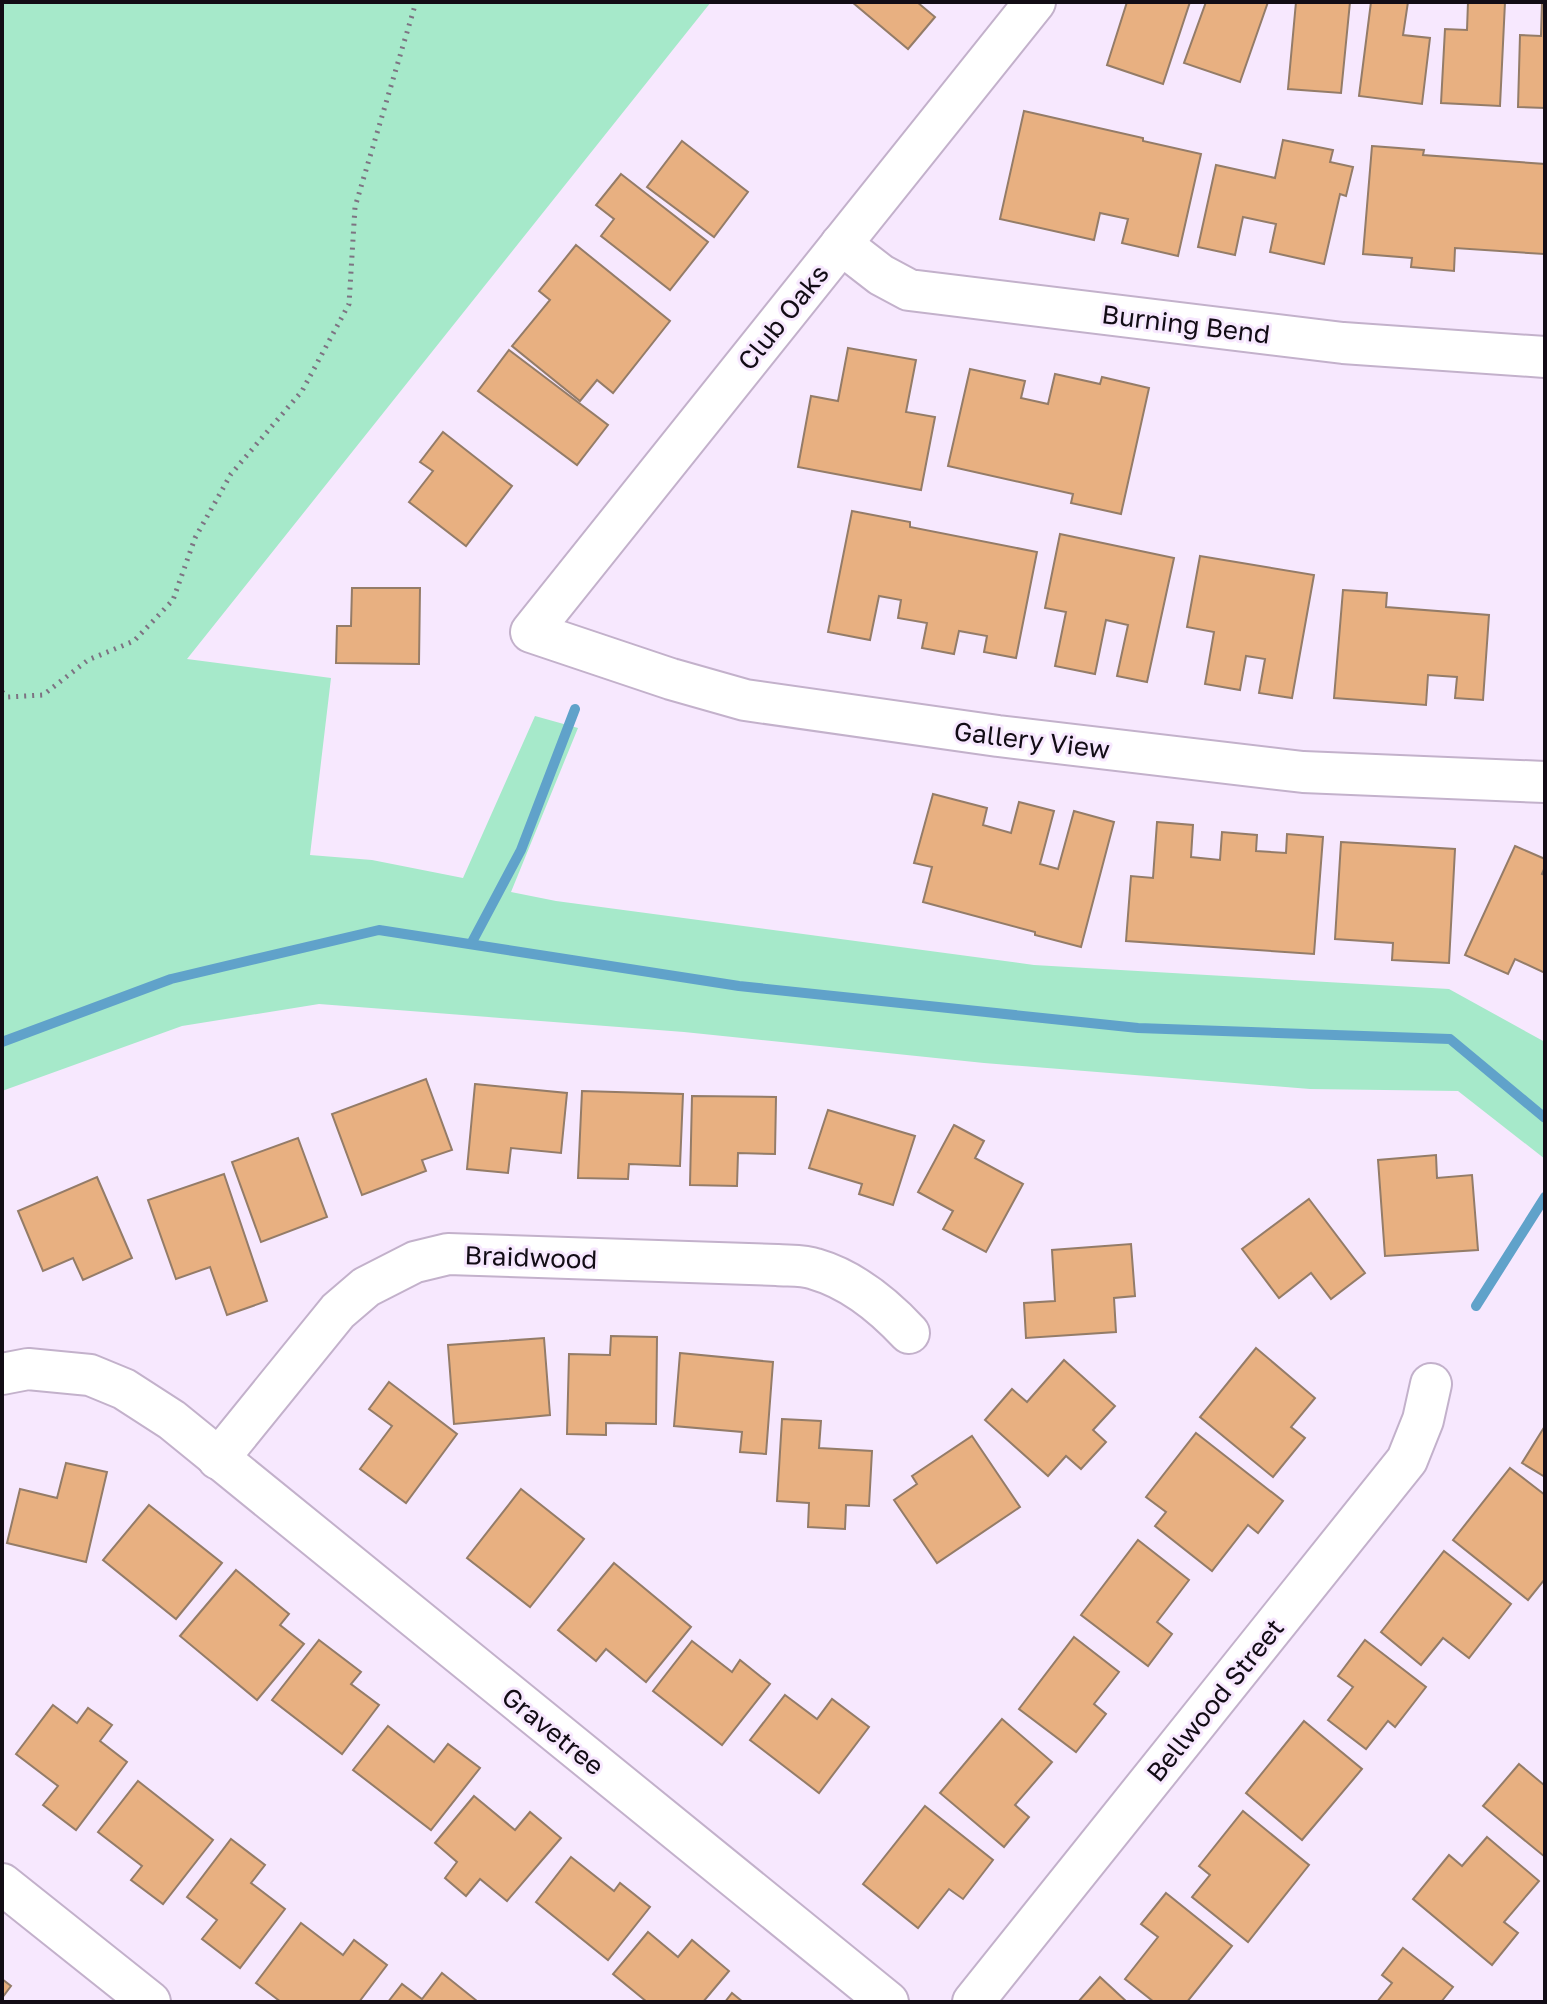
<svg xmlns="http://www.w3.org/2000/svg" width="1547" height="2004" font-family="'Golos Text',sans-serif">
<rect width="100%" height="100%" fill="#f7e8fe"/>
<!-- green -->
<path fill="#a6e9ca" d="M2 2H711L187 659 331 678 310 855 372 860 463 878 535 716 578 728 511 892 556 901 1034 965 1449 989 1545 1042V1159L1458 1091 1310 1089 984 1063 684 1032 319 1004 182 1026 2 1091Z"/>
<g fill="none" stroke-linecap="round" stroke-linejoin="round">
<!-- stream -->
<g stroke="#60a2ca" stroke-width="10">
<path d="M471 944 521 850 575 709"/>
<path d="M2 1042 171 979 379 930 739 986 1138 1028 1450 1039 1545 1118"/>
<path d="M1476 1306 1545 1197"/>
</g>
</g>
<!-- building -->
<g fill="#e8b081" stroke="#947c68" stroke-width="2">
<path d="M852 2H917L935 17 908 49Z"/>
<path d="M1127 2H1190L1163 84 1107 65Z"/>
<path d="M1206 2H1268L1240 82 1184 63Z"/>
<path d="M1296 2H1350L1341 93 1288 89Z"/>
<path d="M1371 2H1408L1403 35 1430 38 1422 104 1359 96Z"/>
<path d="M1468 2H1505L1500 106 1441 103 1445 29 1467 30Z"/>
<path d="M1542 2H1545V108L1518 107 1520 35 1541 36Z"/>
<path d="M1024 111 1143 138V141L1201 154 1178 256 1122 243 1128 219 1100 213 1094 240 1000 219Z"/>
<path d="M1283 140 1333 150 1330 162 1353 167 1346 196 1340 194 1324 264 1270 252 1276 224 1243 217 1235 255 1198 247 1216 165 1275 178Z"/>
<path d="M682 141 748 192 714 237 647 187Z"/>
<path d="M1372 146 1424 150 1423 155 1545 164 1544 254 1455 248 1454 271 1411 267 1412 258 1363 254Z"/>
<path d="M621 174 708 242 670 290 601 236 614 219 596 205Z"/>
<path d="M576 245 670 321 613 393 597 380 580 401 512 346 550 300 539 291Z"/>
<path d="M848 348 916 360 906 412 935 417 921 490 798 467 811 396 838 401Z"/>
<path d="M509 350 608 425 577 465 478 391Z"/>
<path d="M970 369 1025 381 1021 398 1048 404 1055 374 1100 384 1102 377 1149 388 1121 514 1071 503 1073 494 948 466Z"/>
<path d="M443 432 512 486 466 546 409 502 433 471 420 462Z"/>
<path d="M852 511 910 522V527L1037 552 1016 658 984 652 987 636 959 631 954 654 922 648 927 623 898 618 901 600 879 596 870 640 828 632Z"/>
<path d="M1060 534 1174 558 1147 682 1117 676 1128 625 1106 620 1095 674 1055 666 1066 612 1045 608Z"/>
<path d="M1200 556 1314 575 1292 698 1259 693 1265 659 1246 656 1240 690 1205 684 1214 632 1187 627Z"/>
<path d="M352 588H420L419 664 336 663 337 626H351Z"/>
<path d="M1343 590 1387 593 1386 607 1489 615 1483 700 1455 698 1457 677 1428 675 1426 705 1334 698Z"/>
<path d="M933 794 987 808 983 825 1011 833 1019 802 1054 811 1040 864 1058 869 1074 811 1114 822 1081 947 1035 935V932L923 902 932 867 914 863Z"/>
<path d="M1157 822 1193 825 1191 857 1220 860 1222 832 1257 835 1256 851 1286 853 1287 834 1323 837 1314 954 1126 941 1131 876 1153 878Z"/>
<path d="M1341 842 1455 849 1449 963 1392 960 1393 943 1335 939Z"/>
<path d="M1515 846 1545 859V867L1542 874 1545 875V973L1515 959 1508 974 1465 955Z"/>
<path d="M426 1079 452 1150 422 1160 426 1171 362 1195 332 1114Z"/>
<path d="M475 1084 567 1093 561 1153 511 1148 508 1173 467 1169Z"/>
<path d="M582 1091 683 1094 680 1166 629 1164 628 1179 578 1178Z"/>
<path d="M692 1096 776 1097 775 1154 738 1153 737 1186 690 1185Z"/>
<path d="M828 1110 915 1136 893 1205 859 1194 862 1184 809 1168Z"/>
<path d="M954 1125 984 1141 975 1158 1023 1184 986 1252 943 1229 953 1211 918 1192Z"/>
<path d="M298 1138 327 1217 261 1242 232 1162Z"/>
<path d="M1436 1155 1437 1178 1472 1175 1478 1250 1385 1256 1378 1160Z"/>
<path d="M224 1174 267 1301 227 1315 210 1267 176 1279 148 1200Z"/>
<path d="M97 1177 132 1258 83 1280 73 1258 43 1271 18 1211Z"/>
<path d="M1309 1199 1365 1273 1331 1299 1311 1273 1279 1298 1242 1249Z"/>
<path d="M1131 1244 1135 1296 1114 1298 1116 1332 1026 1338 1024 1303 1055 1301 1052 1250Z"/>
<path d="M611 1336 657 1337 656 1424 606 1423V1435L567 1434 569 1354 610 1355Z"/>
<path d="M544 1338 550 1415 454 1424 448 1345Z"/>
<path d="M1256 1348 1315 1398 1291 1427 1305 1438 1273 1477 1200 1417Z"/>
<path d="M680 1353 773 1362 766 1454 740 1452 742 1432 674 1426Z"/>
<path d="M1064 1360 1115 1406 1093 1430 1106 1442 1081 1469 1066 1456 1048 1476 985 1420 1012 1389 1027 1402Z"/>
<path d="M389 1382 457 1434 406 1503 360 1469 392 1426 369 1409Z"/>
<path d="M782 1419 821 1421 819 1448 872 1451 869 1506 846 1505 845 1529 808 1527 809 1503 777 1501Z"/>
<path d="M1543 1429 1545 1431V1477L1522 1463Z"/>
<path d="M1196 1433 1283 1501 1258 1533 1248 1525 1212 1571 1155 1526 1166 1512 1146 1497Z"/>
<path d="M972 1436 1020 1507 937 1563 894 1500 917 1484 912 1476Z"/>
<path d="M66 1463 107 1472 86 1562 7 1543 20 1489 57 1498Z"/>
<path d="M1510 1468 1545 1495V1579L1528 1600 1453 1540Z"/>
<path d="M521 1489 584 1539 530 1607 467 1558Z"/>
<path d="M149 1505 222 1563 176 1619 103 1560Z"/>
<path d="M1138 1540 1189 1580 1157 1622 1172 1634 1148 1666 1081 1615Z"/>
<path d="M1444 1551 1511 1604 1469 1658 1443 1638 1421 1665 1381 1632Z"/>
<path d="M614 1563 691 1627 646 1682 606 1649 596 1661 558 1630Z"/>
<path d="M236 1570 289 1614 280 1625 304 1644 257 1700 180 1636Z"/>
<path d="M1074 1637 1119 1672 1094 1704 1106 1714 1076 1752 1019 1709Z"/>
<path d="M319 1640 361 1672 351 1684 379 1705 342 1754 272 1700Z"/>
<path d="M1365 1640 1426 1687 1395 1727 1388 1721 1366 1749 1328 1720 1353 1687 1338 1676Z"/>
<path d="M692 1641 732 1672 740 1660 770 1684 722 1745 653 1691Z"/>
<path d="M785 1695 817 1719 832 1699 869 1727 819 1793 750 1740Z"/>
<path d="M53 1705 77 1723 88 1708 112 1725 100 1741 127 1762 76 1830 43 1805 58 1786 16 1754Z"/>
<path d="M1002 1719 1052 1762 1015 1805 1029 1817 1004 1847 940 1793Z"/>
<path d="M1304 1721 1362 1769 1302 1840 1246 1793Z"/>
<path d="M388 1726 434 1762 448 1744 480 1768 431 1830 353 1770Z"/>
<path d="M1519 1764 1544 1785 1545 1784V1857L1483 1806Z"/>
<path d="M138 1781 213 1840 163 1904 131 1880 142 1866 98 1832Z"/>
<path d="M474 1796 515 1830 530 1812 561 1838 507 1901 480 1879 466 1896 445 1878 457 1862 435 1843Z"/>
<path d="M925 1806 993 1860 963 1899 949 1889 918 1928 863 1884Z"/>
<path d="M1243 1811 1309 1865 1248 1942 1192 1897 1210 1875 1199 1866Z"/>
<path d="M1487 1837 1539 1881 1504 1922 1518 1933 1492 1965 1413 1899 1449 1855 1462 1866Z"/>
<path d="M231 1839 265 1865 251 1883 285 1909 240 1968 202 1939 217 1920 187 1897Z"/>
<path d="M571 1857 614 1891 620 1883 650 1907 608 1960 536 1902Z"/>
<path d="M1166 1893 1232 1946 1187 2002H1154L1125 1979 1158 1937 1141 1924Z"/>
<path d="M301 1923 343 1955 354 1940 387 1965 359 2002H281L256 1983Z"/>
<path d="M648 1932 678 1957 692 1940 729 1971 703 2002H647L613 1974Z"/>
<path d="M1403 1948 1453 1987 1441 2002H1377L1392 1983 1382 1975Z"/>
<path d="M442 1973 477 2001 476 2002H388L402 1984 422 1999Z"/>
<path d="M1100 1977 1127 2002H1078Z"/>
<path d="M2 1979 11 1986 2 1998Z"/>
<path d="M732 1993 743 2002H725Z"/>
</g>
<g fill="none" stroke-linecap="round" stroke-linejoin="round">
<!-- street casing -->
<g stroke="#c3b1cb" stroke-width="44">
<g id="street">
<path d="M1035 2 531 632 671 679 745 700 998 736 1303 772 1545 782"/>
<path d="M841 244 881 275 909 290 1343 343 1545 357"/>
<path d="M2 1374 28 1369 90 1375 124 1389 172 1420 888 2002"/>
<path d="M218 1459 338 1311 366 1287 415 1262 448 1254 777 1265C789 1266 804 1265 815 1269 853 1280 883 1305 909 1333"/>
<path d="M2 1884 150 2002"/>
<path d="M973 2002 1407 1460 1423 1420 1431 1384"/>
</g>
</g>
<!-- path -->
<path stroke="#7d7382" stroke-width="5" stroke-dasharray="2 6" stroke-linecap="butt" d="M2 692 8 697 43 695 88 660 134 641 173 600 195 538 231 474 302 391 349 304 355 207 416 2"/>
<!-- street -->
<use href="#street" stroke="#fff" stroke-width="40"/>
</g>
<g text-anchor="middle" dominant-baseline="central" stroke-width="6" stroke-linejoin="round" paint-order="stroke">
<!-- street labels -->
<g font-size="26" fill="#120c15" stroke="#f7e8fe">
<text transform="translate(783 317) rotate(-51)">Club Oaks</text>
<text transform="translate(1186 324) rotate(7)">Burning Bend</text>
<text transform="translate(1032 740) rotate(7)">Gallery View</text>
<text transform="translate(531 1257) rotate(2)">Braidwood</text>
<text transform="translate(1215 1700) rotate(-51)">Bellwood Street</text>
<text transform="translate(553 1731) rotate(39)">Gravetree</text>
</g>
</g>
<!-- border -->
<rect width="1547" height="2004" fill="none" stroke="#120c15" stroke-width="8"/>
</svg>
